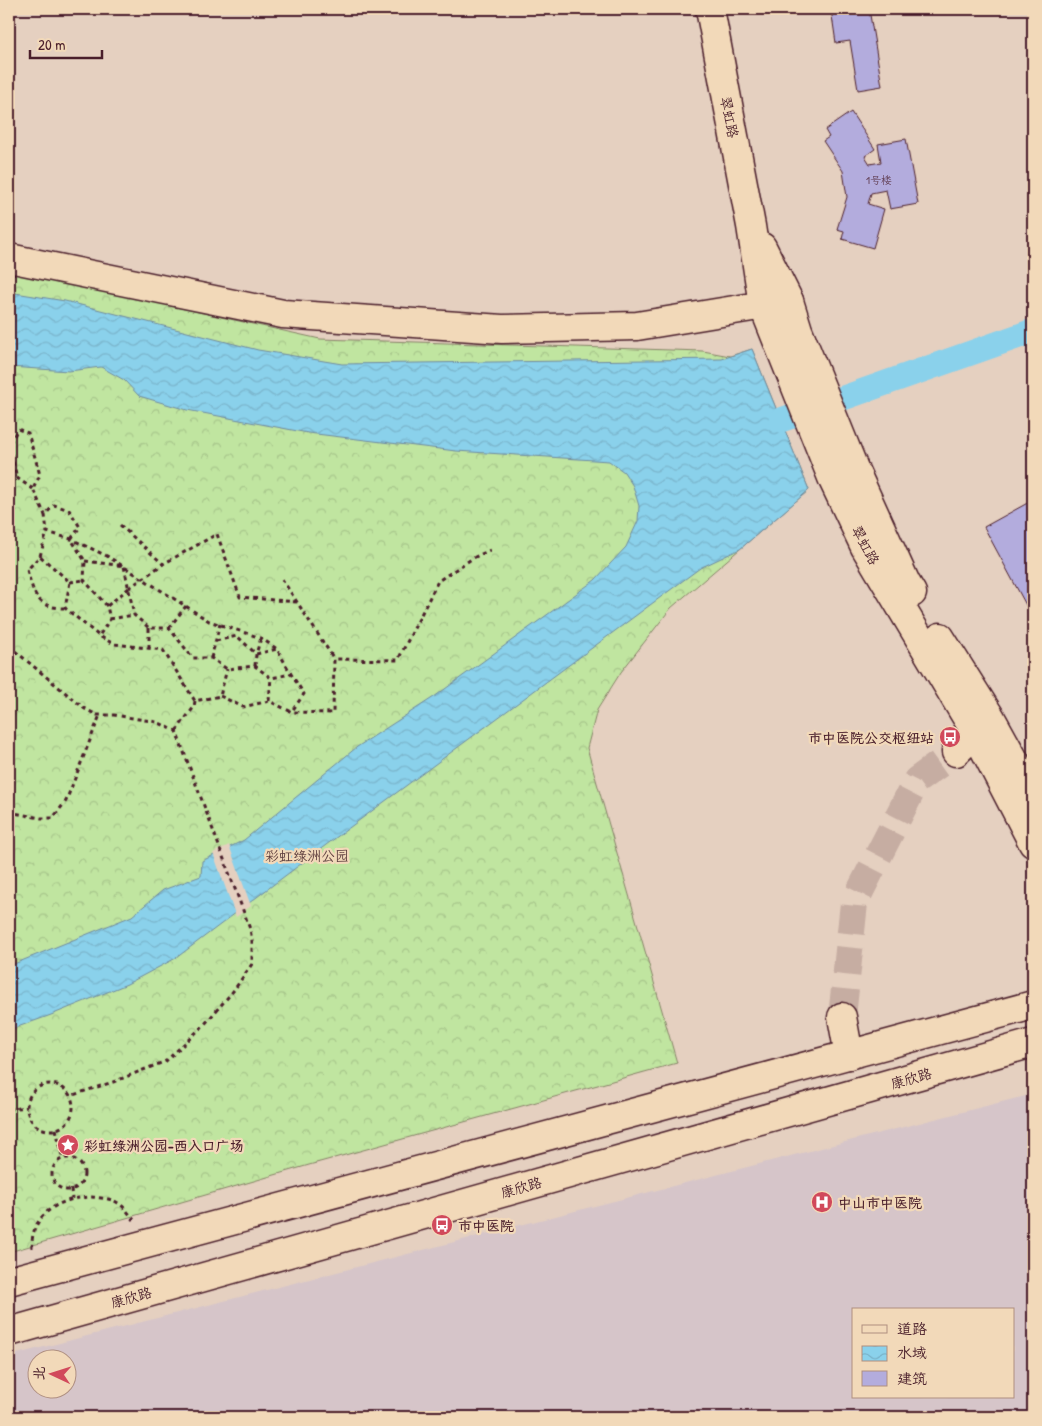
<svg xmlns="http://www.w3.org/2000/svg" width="1042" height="1426" font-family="'Patrick Hand','LXGW WenKai TC',sans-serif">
<defs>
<pattern id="forest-crowns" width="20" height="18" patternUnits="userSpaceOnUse" patternTransform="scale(1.25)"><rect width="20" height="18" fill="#c0e5a0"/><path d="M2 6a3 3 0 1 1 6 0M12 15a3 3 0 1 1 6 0" fill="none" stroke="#a6c48a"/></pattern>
<pattern id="water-waves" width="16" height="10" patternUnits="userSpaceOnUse" patternTransform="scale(1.25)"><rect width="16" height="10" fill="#8ad1eb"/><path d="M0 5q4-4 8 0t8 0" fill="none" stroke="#79b3ca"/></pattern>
</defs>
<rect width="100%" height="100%" fill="#e5d0c0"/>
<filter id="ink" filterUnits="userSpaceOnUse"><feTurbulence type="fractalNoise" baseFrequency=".02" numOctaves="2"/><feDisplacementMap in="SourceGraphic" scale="10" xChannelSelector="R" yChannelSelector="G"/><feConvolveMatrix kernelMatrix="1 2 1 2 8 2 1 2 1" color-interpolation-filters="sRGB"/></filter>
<g filter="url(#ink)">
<!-- built -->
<path fill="#d6c5c9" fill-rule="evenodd" d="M1033 1094V1417H9V1356ZM853 1310H1013V1397H853ZM38 1358H68V1388H38Z"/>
<!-- forest -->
<path fill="url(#forest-crowns)" stroke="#858266" d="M9 270 320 339 703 351 730 356 752 349 809 490 671 608 621 672 597 710 587 748 677 1063 309 1165 9 1252Z"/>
<!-- water -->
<path fill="url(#water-waves)" stroke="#708a9e" d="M9 292 65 301 258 350 342 364 722 359 752 349 809 490 740 549 700 568 330 842 176 958 127 984 51 1015 9 1030V966L132 916 163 890 201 876 202 861 244 840 357 747 434 697 595 580 626 547 638 521 639 506 633 486 624 472 609 461 456 451 308 433 187 410 139 396 124 380 101 367 69 371 9 367Z"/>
<!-- pier -->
<path fill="#e5d0c0" d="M229 845 251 906 236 917 213 853Z"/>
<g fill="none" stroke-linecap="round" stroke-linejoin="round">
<!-- canal -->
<path stroke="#8ad1eb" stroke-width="25" d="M781 420 1033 331"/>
</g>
<!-- building -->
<g fill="#b3acdd" stroke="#4a1f2b">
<path d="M831 9H869L882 86 858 90 850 41 836 43Z"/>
<path d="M851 112 875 149 865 156 870 164 881 162 878 144 906 139 918 204 890 209 886 190 871 193 868 204 884 209 873 248 842 239 844 231 837 229 847 197 843 171 823 141 829 137 825 130Z"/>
<path d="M1033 500V618L984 527Z"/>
</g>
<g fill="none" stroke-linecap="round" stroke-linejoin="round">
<!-- minor-tunnel -->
<path stroke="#c6ada2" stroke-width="28" stroke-dasharray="28 14" stroke-linecap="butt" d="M842 1017 854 903 917 780 956 752"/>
<!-- minor casing -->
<g stroke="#4a1f2b" stroke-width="31">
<g id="minor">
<path d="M710 9 751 226 763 305 833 480 865 547 976 733 1033 843"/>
<path d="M762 247 789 301 798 330 855 471 906 583 912 593"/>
<path d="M9 258 283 314 502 329 637 326 789 301"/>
<path d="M940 637 991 718 1033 794"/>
<path d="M956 752 988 721"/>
<path d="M842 1017 849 1055"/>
<path d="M9 1281 1033 1005"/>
<path d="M9 1332 1033 1043"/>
</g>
</g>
<!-- path -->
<g stroke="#4a1f2b" stroke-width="3" stroke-dasharray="4 4" stroke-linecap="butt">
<path d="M9 481 17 478"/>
<path d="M33 489 17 478 9 444 18 429 28 433 40 475 33 489 45 515"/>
<path d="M120 525 163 564 217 534 240 597 297 602"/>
<path d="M40 556 47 532"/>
<path d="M85 561 124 566 134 615 149 628H169L193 658H211L227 669 255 666 271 678 291 674 304 694 292 711"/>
<path d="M282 579 334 659"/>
<path d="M70 582 84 580"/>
<path d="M129 588 107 606 110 619 99 636 114 644 163 650 195 701 220 696 227 669"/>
<path d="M107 606 84 580 85 561 71 539 80 527 69 510 54 505 45 515 47 532 71 539 107 556 209 621 261 638 277 649 291 674"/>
<path d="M65 608C36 608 34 594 27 570L40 556 70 582 65 608 99 636"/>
<path d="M110 619 134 615"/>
<path d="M169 628 186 606"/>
<path d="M216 641 237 636 256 654 277 649"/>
<path d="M9 646 85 709 97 715H114L157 722 176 731 250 929 252 941V964L234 990 204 1025 166 1061 113 1082 70 1096"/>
<path d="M149 648V628"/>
<path d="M211 658 220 624"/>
<path d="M255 666 256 654 261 638"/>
<path d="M220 696 243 707 269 701 292 712 333 713 334 659 398 660 438 581 473 558 490 550"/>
<path d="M269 701 271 678"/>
<path d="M176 731 194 707 195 701"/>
<path d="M9 812 41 818H53L66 801 100 715"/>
<circle cx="50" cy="1107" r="23"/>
<path d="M9 1109 27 1107"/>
<path d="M56 1129 63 1159"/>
<circle cx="68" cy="1174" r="16"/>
<path d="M71 1189 72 1199"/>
<path d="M32 1248C30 1214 61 1197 92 1197 100 1198 111 1198 118 1203 125 1207 129 1214 134 1220"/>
</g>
<!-- minor -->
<use href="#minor" stroke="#f2d9b9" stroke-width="28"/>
<!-- path-bridge -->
<path stroke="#4a1f2b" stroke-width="3" stroke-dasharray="4 4" stroke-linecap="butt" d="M129 588 163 564"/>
</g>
</g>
<!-- icons -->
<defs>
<g id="bus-disc" transform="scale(1.125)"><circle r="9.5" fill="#d1495b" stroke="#f2d9b9"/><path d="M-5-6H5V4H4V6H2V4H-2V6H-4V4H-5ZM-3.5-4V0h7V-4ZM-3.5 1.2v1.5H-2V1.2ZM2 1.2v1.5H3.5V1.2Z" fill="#fff"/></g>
<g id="sight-disc" transform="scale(1.125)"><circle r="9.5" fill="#d1495b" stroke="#f2d9b9"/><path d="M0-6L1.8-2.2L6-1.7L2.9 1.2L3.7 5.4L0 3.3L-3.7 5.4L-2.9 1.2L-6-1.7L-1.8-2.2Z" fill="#fff"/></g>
<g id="hospital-disc" transform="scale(1.125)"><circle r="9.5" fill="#d1495b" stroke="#f2d9b9"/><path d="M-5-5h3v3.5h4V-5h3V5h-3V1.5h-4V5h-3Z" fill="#fff"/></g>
</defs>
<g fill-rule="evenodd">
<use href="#bus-disc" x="950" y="737"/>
<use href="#sight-disc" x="68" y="1145"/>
<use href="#hospital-disc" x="822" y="1202"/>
<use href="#bus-disc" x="442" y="1225"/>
</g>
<g text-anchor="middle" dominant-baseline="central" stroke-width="4.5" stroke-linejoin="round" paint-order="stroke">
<!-- number labels -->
<g font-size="11" fill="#644258">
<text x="879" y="180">1号楼</text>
</g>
<!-- street labels -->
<g font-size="14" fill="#4a1f2b" stroke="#f2d9b9">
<text transform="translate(730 117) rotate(79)">翠虹路</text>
<text transform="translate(866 545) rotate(62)">翠虹路</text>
<text transform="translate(911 1078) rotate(-16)">康欣路</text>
<text transform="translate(521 1187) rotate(-16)">康欣路</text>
<text transform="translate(131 1297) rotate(-16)">康欣路</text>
</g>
<!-- poi labels -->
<g font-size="14" font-weight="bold" fill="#4a1f2b" stroke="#f2d9b9" text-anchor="start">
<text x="934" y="737" text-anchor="end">市中医院公交枢纽站</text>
<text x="84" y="1145">彩虹绿洲公园-西入口广场</text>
<text x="838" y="1202">中山市中医院</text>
<text x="458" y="1225">市中医院</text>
</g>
<!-- park labels -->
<g font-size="14" fill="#5c3d3d" stroke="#f2d9b9">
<text x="307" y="855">彩虹绿洲公园</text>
</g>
</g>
<!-- margin -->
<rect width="1042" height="1426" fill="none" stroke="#f2d9b9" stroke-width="30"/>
<rect x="15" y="15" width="1012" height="1396" fill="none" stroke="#4a1f2b" stroke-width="2" filter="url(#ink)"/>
<!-- legend -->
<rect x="852" y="1308" width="162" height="90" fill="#f2d9b9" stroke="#af8f80"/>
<rect x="862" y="1325" width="25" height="8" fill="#f2d9b9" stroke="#af8f80"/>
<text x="897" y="1334" font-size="15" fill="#4a1f2b">道路</text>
<rect x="862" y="1346" width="25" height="15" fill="url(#water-waves)" stroke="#af8f80"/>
<text x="897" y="1358" font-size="15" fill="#4a1f2b">水域</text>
<rect x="862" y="1371" width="25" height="15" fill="#b3acdd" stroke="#af8f80"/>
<text x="897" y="1384" font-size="15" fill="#4a1f2b">建筑</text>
<!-- north arrow -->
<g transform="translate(52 1374) rotate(274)"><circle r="24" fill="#f2d9b9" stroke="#af8f80"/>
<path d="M0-4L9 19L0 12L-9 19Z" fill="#d1495b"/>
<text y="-8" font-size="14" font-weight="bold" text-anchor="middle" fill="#4a1f2b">北</text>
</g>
<!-- scale -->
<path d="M30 50v8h72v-8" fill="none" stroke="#4a1f2b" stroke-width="2.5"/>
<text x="38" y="50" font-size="15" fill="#4a1f2b" stroke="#f2d9b9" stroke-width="4" paint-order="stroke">20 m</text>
</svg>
